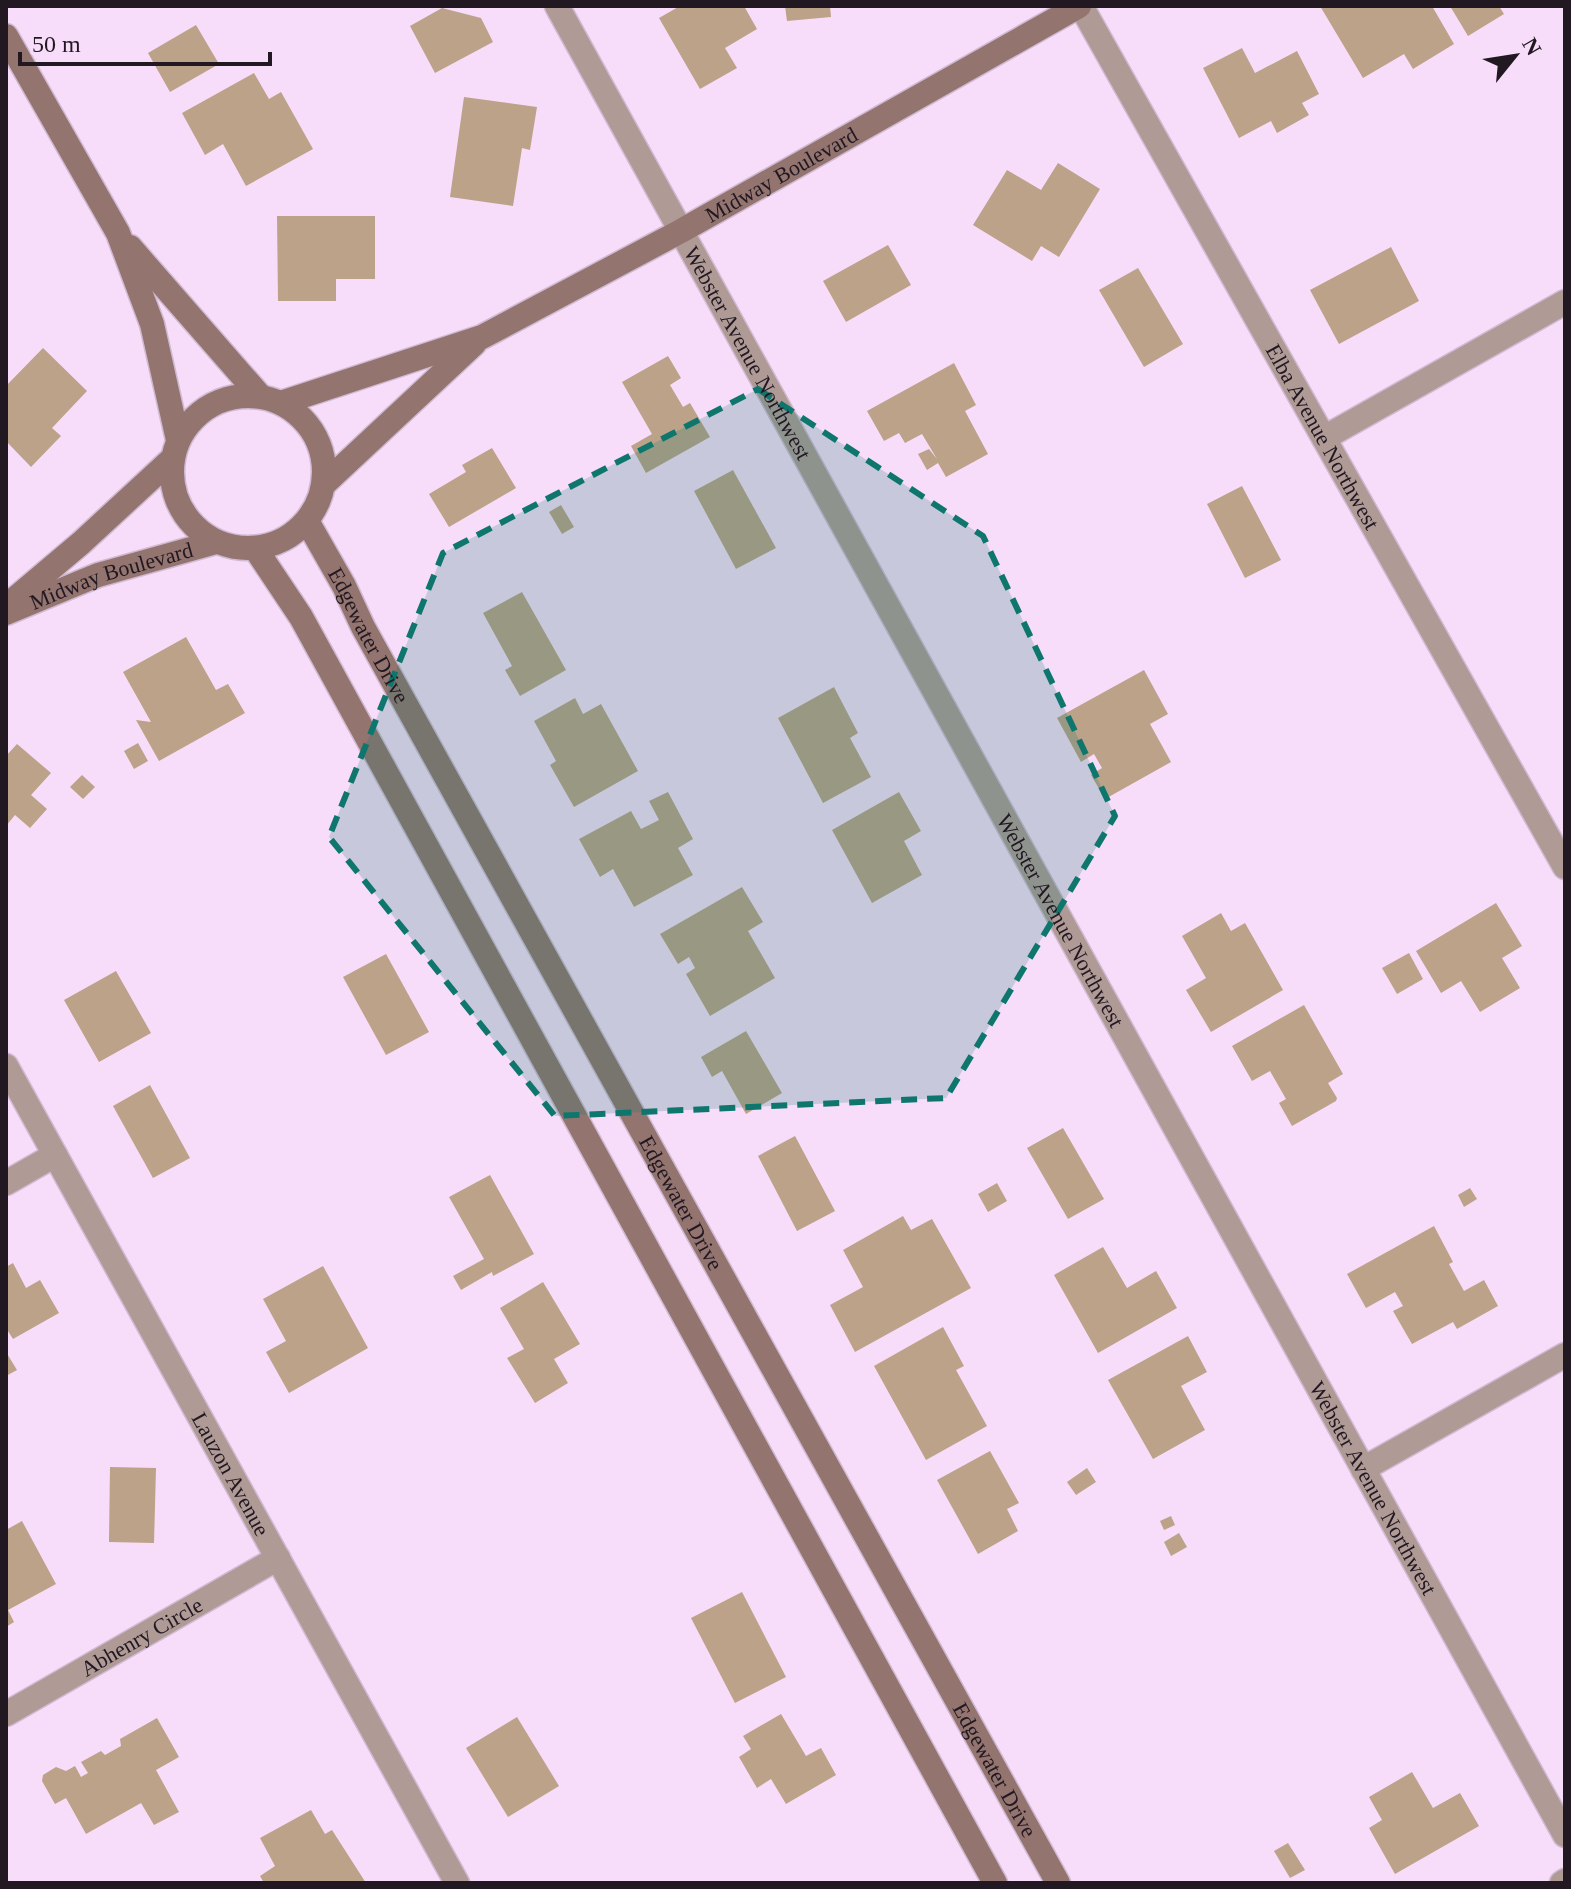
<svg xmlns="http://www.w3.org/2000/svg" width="1571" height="1889" font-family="'Times New Roman',serif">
<rect width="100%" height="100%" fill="#f7ddf9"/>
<!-- building -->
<g fill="#bca289">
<path d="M680 6H744L757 29 725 48 737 68 700 89 659 18Z"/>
<path d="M785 6H830L831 17 787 21Z"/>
<path d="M1320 6H1432L1454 44 1413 69 1404 54 1363 78Z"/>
<path d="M1450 6H1499L1504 14 1468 36Z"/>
<path d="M442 8 481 18 493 42 435 73 410 26Z"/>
<path d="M196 25 219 64 170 92 148 53Z"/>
<path d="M1242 48 1255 73 1297 51 1319 94 1302 103 1309 115 1277 133 1271 121 1239 138 1203 68Z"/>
<path d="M254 73 269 99 281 92 313 149 246 186 223 144 205 155 182 113Z"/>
<path d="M464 97 537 107 530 150 522 148 513 206 450 197Z"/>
<path d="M1058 163 1100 189 1059 257 1041 246 1032 261 973 225 1007 170 1041 190Z"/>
<path d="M277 216H375V279H336V301H278Z"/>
<path d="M888 245 911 285 846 322 823 281Z"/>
<path d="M1391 247 1419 301 1339 344 1310 290Z"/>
<path d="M1138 268 1183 344 1144 367 1099 290Z"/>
<path d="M43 348 87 391 52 428 61 436 31 467 6 441V386Z"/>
<path d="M668 356 681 378 670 385 683 407 690 403 710 437 646 473 631 446 652 434 622 382Z"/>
<path d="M954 363 976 405 965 411 988 454 946 477 938 463 927 470 918 454 929 449 937 459 922 434 905 443 899 433 884 441 867 411Z"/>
<path d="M492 448 516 488 449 527 429 494 466 472 462 465Z"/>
<path d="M733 470 776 548 736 569 694 491Z"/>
<path d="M1242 486 1281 560 1245 578 1207 504Z"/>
<path d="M561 505 574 527 562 534 549 512Z"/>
<path d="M522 592 566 670 520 696 505 670 512 666 483 613Z"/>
<path d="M186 637 216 690 228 684 245 713 159 761 136 720 151 722 123 672Z"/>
<path d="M1144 670 1168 714 1150 724 1171 762 1105 799 1091 775 1102 768 1094 754 1081 762 1057 718Z"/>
<path d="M834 687 858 733 850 738 871 777 823 803 778 718Z"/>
<path d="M575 698 583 714 601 704 638 771 574 807 550 765 556 761 534 721Z"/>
<path d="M138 743 148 761 134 769 124 751Z"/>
<path d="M17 744 51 773 31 795 47 809 30 828 15 815 6 826V756Z"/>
<path d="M82 775 95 787 83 799 70 787Z"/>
<path d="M668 792 693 839 678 848 693 875 634 907 613 869 600 877 579 839 631 811 641 829 659 820 649 801Z"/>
<path d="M899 792 921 831 904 841 922 875 872 903 832 830Z"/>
<path d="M742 887 763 922 748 931 775 978 710 1016 686 974 695 968 689 957 678 964 660 934Z"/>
<path d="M1496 903 1522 946 1502 958 1520 988 1480 1012 1461 981 1441 993 1416 951Z"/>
<path d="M1221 913 1231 931 1245 923 1283 990 1211 1032 1186 990 1206 978 1182 936Z"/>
<path d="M1409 953 1423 979 1397 994 1382 968Z"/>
<path d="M386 954 429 1032 386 1055 343 977Z"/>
<path d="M116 971 151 1033 99 1062 64 1000Z"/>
<path d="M1304 1005 1343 1074 1328 1083 1337 1098 1336 1101 1292 1126 1279 1103 1286 1099 1270 1071 1252 1081 1232 1046Z"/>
<path d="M746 1031 782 1093 746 1114 722 1071 712 1077 701 1057Z"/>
<path d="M150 1085 190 1158 153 1178 113 1106Z"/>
<path d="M1063 1128 1104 1199 1068 1219 1027 1148Z"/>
<path d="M795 1136 835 1211 797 1231 758 1156Z"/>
<path d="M490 1175 534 1254 493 1276 492 1272 461 1290 453 1276 484 1259 449 1197Z"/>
<path d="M997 1183 1007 1201 988 1212 978 1194Z"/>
<path d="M1470 1188 1477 1199 1464 1207 1458 1195Z"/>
<path d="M903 1216 911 1230 932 1219 971 1288 855 1352 830 1305 863 1287 843 1250Z"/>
<path d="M1434 1226 1453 1262 1449 1264 1464 1291 1484 1280 1498 1306 1457 1329 1453 1322 1412 1344 1393 1311 1403 1306 1395 1292 1366 1308 1347 1274Z"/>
<path d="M1103 1247 1127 1288 1156 1271 1177 1308 1098 1353 1054 1275Z"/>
<path d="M13 1263 26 1288 40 1280 59 1313 13 1339 6 1328V1267Z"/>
<path d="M323 1266 368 1348 289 1393 266 1352 286 1341 263 1299Z"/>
<path d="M543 1282 580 1344 554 1359 568 1383 535 1403 507 1358 524 1349 500 1308Z"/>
<path d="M943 1327 964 1366 956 1370 987 1426 926 1460 874 1366Z"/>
<path d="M1188 1336 1207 1372 1181 1386 1205 1430 1153 1459 1108 1380Z"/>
<path d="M6 1352 17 1370 6 1376Z"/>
<path d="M990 1451 1019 1503 1007 1509 1018 1531 978 1554 937 1480Z"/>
<path d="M110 1467 156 1468 154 1543 109 1542Z"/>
<path d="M1087 1468 1096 1482 1076 1495 1067 1482Z"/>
<path d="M1171 1516 1175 1525 1164 1530 1160 1521Z"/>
<path d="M22 1521 56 1584 8 1610 14 1622 6 1627V1530Z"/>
<path d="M1179 1533 1187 1547 1171 1556 1164 1542Z"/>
<path d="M742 1592 786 1677 735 1703 691 1618Z"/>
<path d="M781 1714 806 1756 821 1748 836 1775 786 1804 771 1779 757 1788 739 1757 751 1749 743 1736Z"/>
<path d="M517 1717 559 1786 508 1817 466 1748Z"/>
<path d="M157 1718 179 1757 156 1770 179 1812 154 1825 141 1803 86 1834 66 1798 55 1804 42 1781 43 1775 56 1767 66 1771 75 1766 81 1777 88 1773 81 1762 101 1751 105 1755 121 1746 120 1739Z"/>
<path d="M1412 1772 1433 1808 1460 1793 1479 1826 1395 1874 1369 1828 1382 1820 1369 1797Z"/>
<path d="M311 1810 325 1834 332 1830 366 1883H264L260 1876 275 1866 260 1838Z"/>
<path d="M1288 1843 1305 1870 1290 1878 1274 1851Z"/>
</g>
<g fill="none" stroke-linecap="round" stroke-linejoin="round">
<!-- street casing -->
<g stroke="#d0bad2" stroke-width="27">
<g id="street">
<path id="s1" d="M557 6 1565 1835"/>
<path id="s2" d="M1081 6 1565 867"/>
<path d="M1324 438 1565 302"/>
<path id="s3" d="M6 1066 457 1883"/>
<path d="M6 1183 55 1155"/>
<path d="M1363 1469 1565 1355"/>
<path id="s4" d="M6 1714 278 1558"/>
<path d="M1562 1883 1565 1881"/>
</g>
</g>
<!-- secondary casing -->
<g stroke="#d0bad2" stroke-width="27">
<g id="secondary">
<path d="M6 36 118 233 152 324 178 440"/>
<path d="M130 247 260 396"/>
<circle cx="248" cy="472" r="76"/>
<path id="s5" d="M281 403 482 337 681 231 1079 6"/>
<path d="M323 485 474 344"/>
<path id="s6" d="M307 521 344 586 363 627 1058 1883"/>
<path d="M255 548 301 617 995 1883"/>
<path d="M10 603 81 543 172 459"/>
<path id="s7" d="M6 613 98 575 216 542"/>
</g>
</g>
<!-- street -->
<use href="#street" stroke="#af9a96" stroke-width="24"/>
<!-- secondary -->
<use href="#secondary" stroke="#93746f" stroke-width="24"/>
</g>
<!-- marked area -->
<path fill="#0f766e" fill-opacity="0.2" stroke="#0f766e" stroke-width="6" stroke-dasharray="16 10" stroke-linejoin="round" d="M758 389 983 536 1115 816 946 1098 555 1116 329 837 443 553Z"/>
<g text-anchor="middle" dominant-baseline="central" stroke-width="8" stroke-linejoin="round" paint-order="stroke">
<!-- street labels -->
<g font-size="22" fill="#211822" stroke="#f7ddf9">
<text stroke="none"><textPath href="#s5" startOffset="552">Midway Boulevard</textPath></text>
<text stroke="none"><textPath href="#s1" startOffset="396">Webster Avenue Northwest</textPath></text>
<text stroke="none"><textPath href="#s2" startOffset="494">Elba Avenue Northwest</textPath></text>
<text stroke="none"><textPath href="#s7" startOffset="112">Midway Boulevard</textPath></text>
<text stroke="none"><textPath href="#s6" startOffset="130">Edgewater Drive</textPath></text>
<text stroke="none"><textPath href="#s1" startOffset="1044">Webster Avenue Northwest</textPath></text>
<text stroke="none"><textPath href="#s6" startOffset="778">Edgewater Drive</textPath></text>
<text stroke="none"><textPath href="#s3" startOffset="466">Lauzon Avenue</textPath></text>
<text stroke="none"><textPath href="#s1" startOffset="1692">Webster Avenue Northwest</textPath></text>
<text stroke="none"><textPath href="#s4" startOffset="156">Abhenry Circle</textPath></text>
<text stroke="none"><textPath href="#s6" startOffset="1426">Edgewater Drive</textPath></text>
</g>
</g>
<!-- border -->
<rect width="1571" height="1889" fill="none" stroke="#211822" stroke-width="16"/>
<!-- north arrow -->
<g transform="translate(1515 56) rotate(60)" stroke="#f7ddf9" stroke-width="6" paint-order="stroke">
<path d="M0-6L14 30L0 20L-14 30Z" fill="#211822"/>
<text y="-12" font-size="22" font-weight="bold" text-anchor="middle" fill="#211822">N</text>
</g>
<!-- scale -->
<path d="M20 52v12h250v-12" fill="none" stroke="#211822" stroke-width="4"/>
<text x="32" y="52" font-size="24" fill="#211822" stroke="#f7ddf9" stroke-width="6" paint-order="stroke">50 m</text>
</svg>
